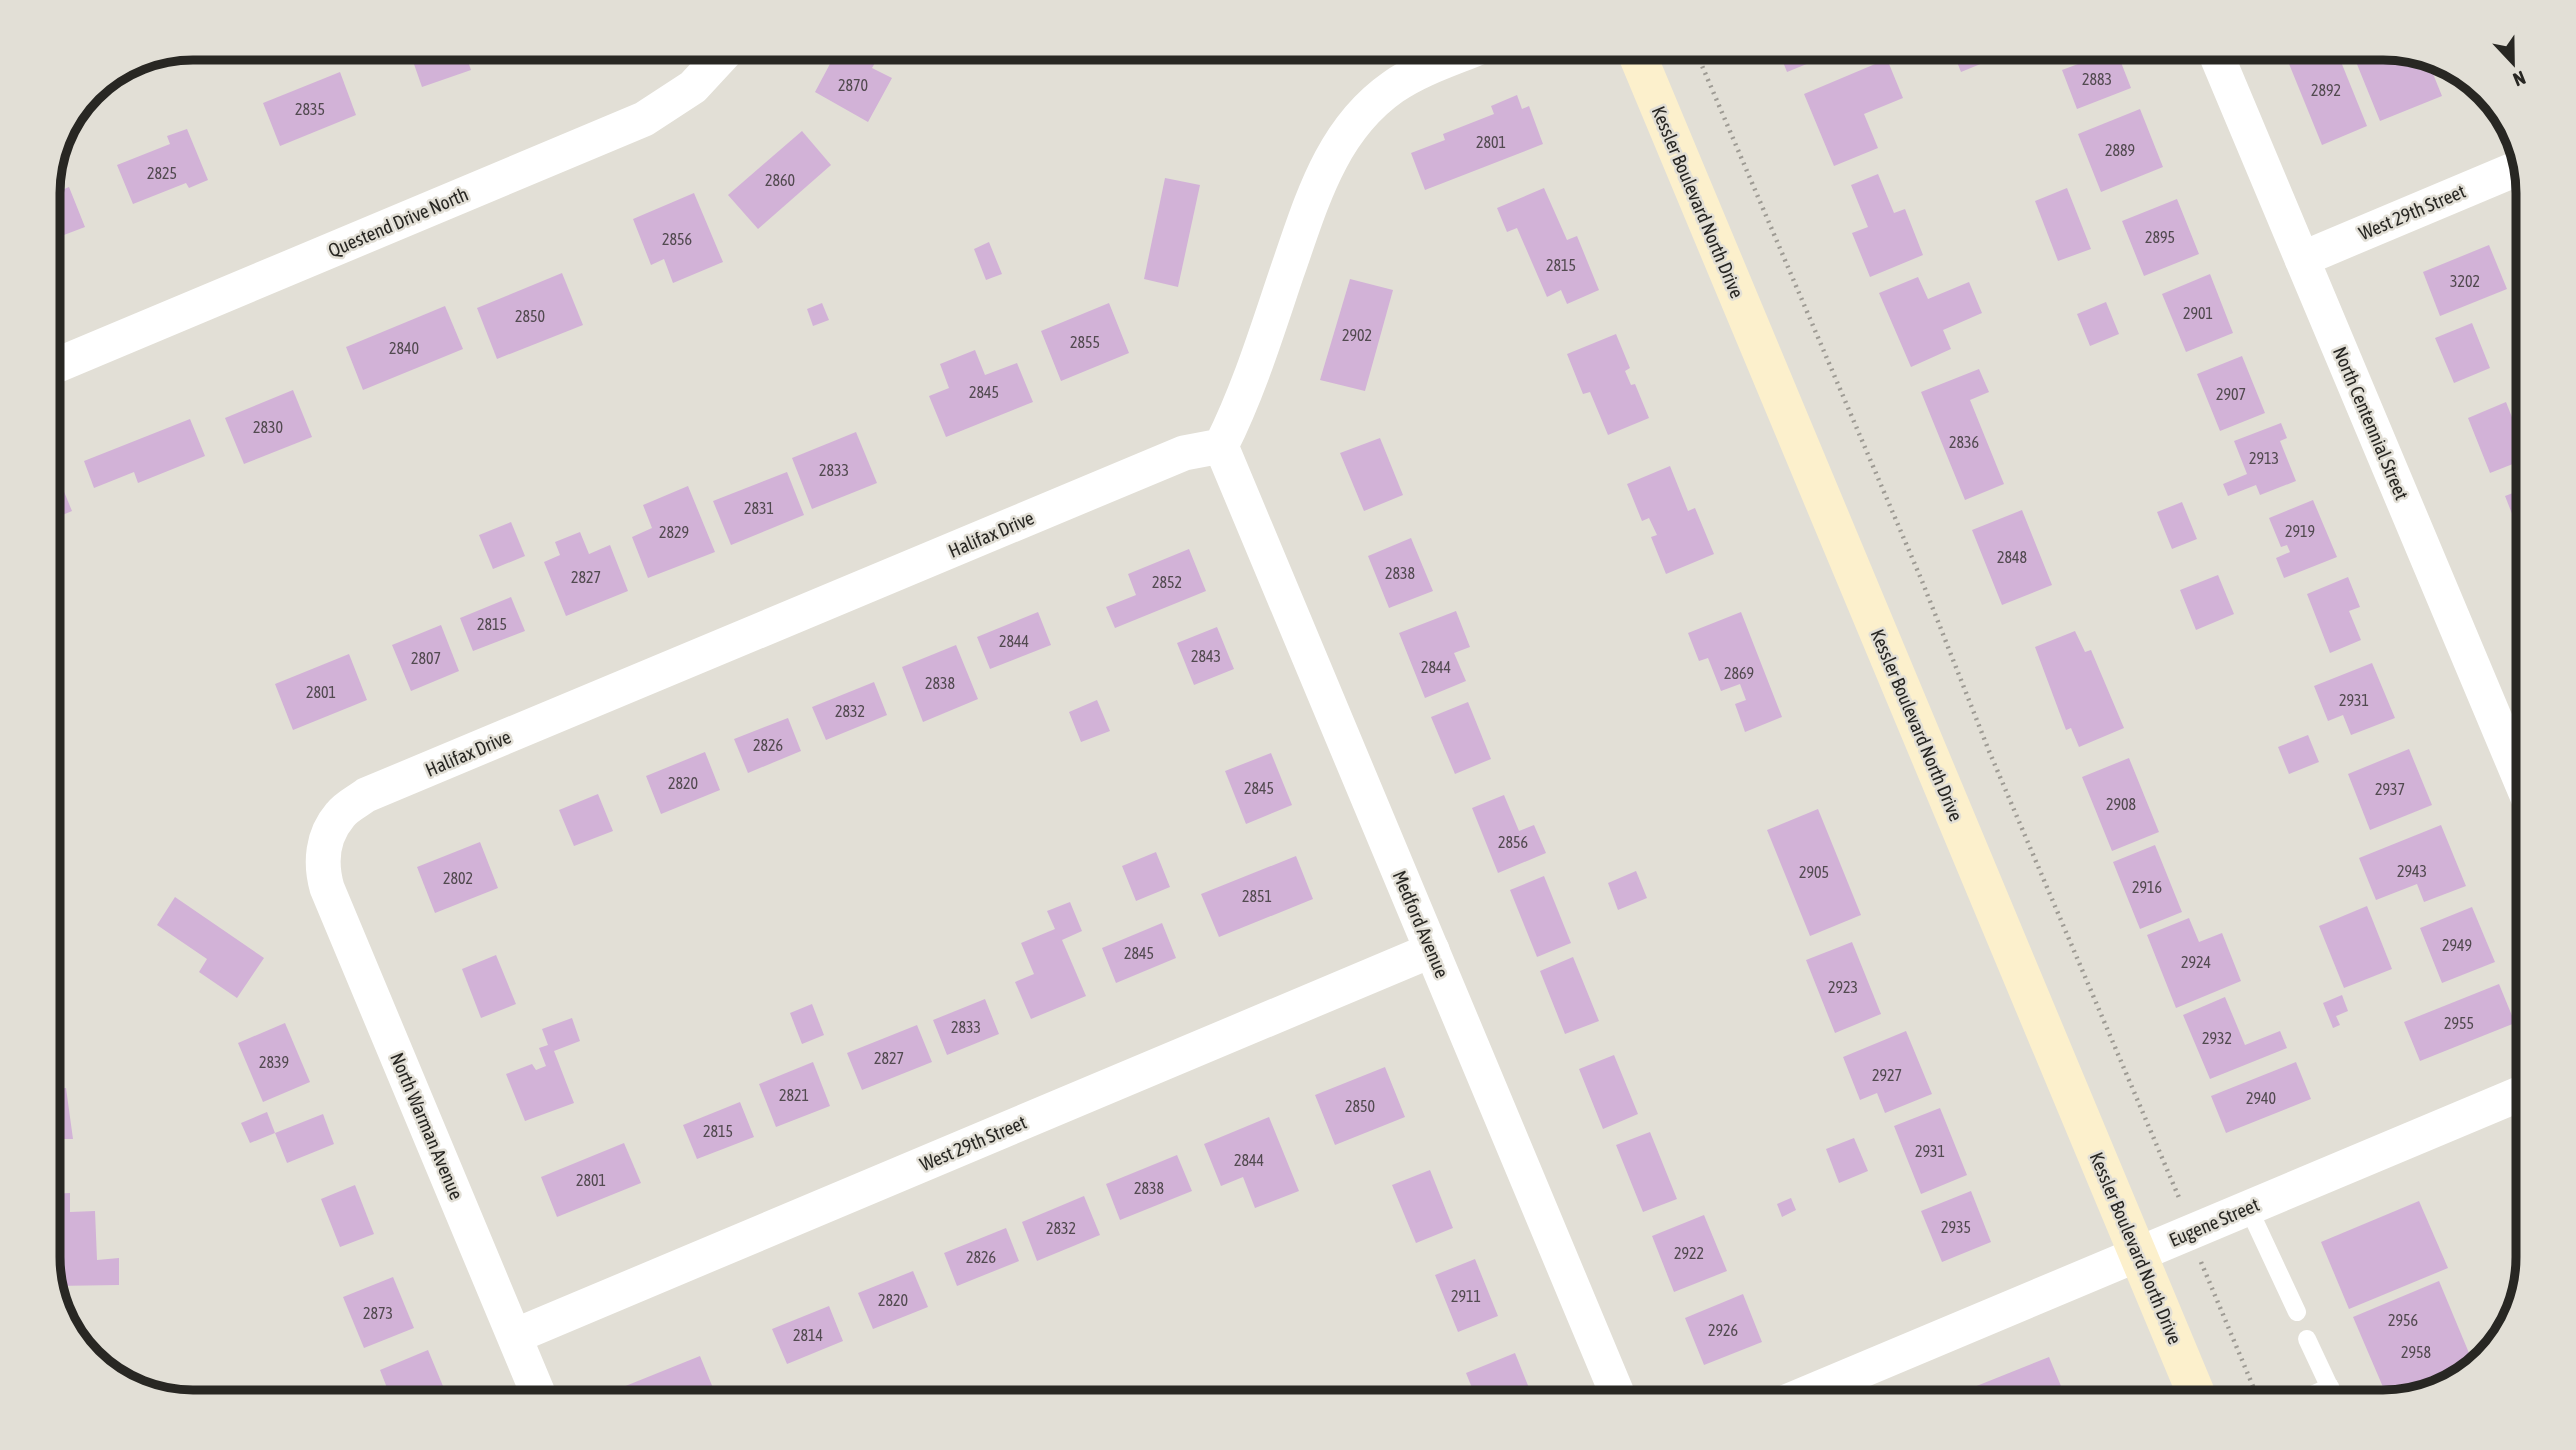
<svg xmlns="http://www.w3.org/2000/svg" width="2576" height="1450" font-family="'Asap Condensed',sans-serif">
<rect width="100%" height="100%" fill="#e2dfd6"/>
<!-- building -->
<g fill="#d2b2d7">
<path d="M408 47H463L471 70 422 87Z"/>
<path d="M839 47H884L872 68 892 78 868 122 815 92Z"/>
<path d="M1777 47H1832L1834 53 1787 72Z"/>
<path d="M1951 47H1991L1995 58 1961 72Z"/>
<path d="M2071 47H2115L2131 88 2077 109 2062 70 2078 64Z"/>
<path d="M2302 47H2335L2367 126 2322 145 2285 54Z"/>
<path d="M2350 47H2383L2396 51 2397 55 2403 52 2427 59 2442 96 2380 121Z"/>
<path d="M1887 59 1903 98 1864 114 1878 148 1834 166 1804 94Z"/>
<path d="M340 72 356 115 280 146 263 103Z"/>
<path d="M1517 95 1522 109 1529 106 1543 144 1425 190 1411 153 1445 140 1443 134 1494 114 1491 106Z"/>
<path d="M2140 109 2163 167 2101 192 2078 134Z"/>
<path d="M187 129 208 180 189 188 186 183 133 204 117 165 170 144 167 136Z"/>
<path d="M802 131 831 165 758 229 728 195Z"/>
<path d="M1878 174 1894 213 1905 209 1923 255 1870 277 1852 233 1868 227 1851 185Z"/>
<path d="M1165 178 1200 185 1178 287 1144 279Z"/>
<path d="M69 187 85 227 48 241V196Z"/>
<path d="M1544 188 1567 240 1577 236 1599 290 1567 304 1561 290 1547 297 1517 228 1507 232 1497 208Z"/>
<path d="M2067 188 2091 249 2058 261 2035 201Z"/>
<path d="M694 193 723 262 673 283 664 259 651 265 633 219Z"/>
<path d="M2177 199 2199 254 2144 276 2122 221Z"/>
<path d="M989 242 1002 274 986 280 974 249Z"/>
<path d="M2489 245 2507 289 2440 316 2423 272Z"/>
<path d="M562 273 583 325 497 359 477 308Z"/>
<path d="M2210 274 2233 333 2186 352 2162 294Z"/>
<path d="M1918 277 1928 299 1969 282 1982 313 1943 330 1951 349 1911 367 1879 293Z"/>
<path d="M1350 279 1393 290 1365 391 1320 380Z"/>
<path d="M2106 302 2119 334 2090 346 2077 314Z"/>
<path d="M822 303 829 320 813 326 807 309Z"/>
<path d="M1109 303 1129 353 1061 381 1041 331Z"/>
<path d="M445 306 463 349 363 390 346 347Z"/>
<path d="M2472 323 2490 368 2454 383 2435 338Z"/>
<path d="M1616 334 1630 368 1625 371 1631 385 1635 384 1649 418 1608 435 1590 392 1583 394 1567 354Z"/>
<path d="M975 350 985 375 1017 363 1033 402 946 437 929 396 949 388 940 364Z"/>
<path d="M2242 356 2265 413 2220 431 2197 374Z"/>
<path d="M1979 369 1989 392 1970 400 2004 484 1965 500 1921 392Z"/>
<path d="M293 390 312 437 244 464 225 418Z"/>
<path d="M2506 402 2528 458 2490 473 2468 418Z"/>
<path d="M190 419 205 456 138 483 134 472 94 488 84 461Z"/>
<path d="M2281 423 2287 438 2280 441 2296 481 2260 495 2256 485 2228 496 2223 484 2247 474 2234 441Z"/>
<path d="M856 432 877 483 812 509 792 458Z"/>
<path d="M1380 438 1403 495 1364 511 1340 453Z"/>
<path d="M1670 466 1688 511 1695 508 1714 554 1666 574 1651 537 1657 535 1649 518 1642 521 1627 484Z"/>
<path d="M787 472 804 515 731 545 713 501Z"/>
<path d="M58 477 72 511 48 521V481Z"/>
<path d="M688 486 715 552 648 578 632 537 652 528 643 505Z"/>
<path d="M2529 487V554H2528L2505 496Z"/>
<path d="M2313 500 2337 557 2284 578 2276 558 2290 552 2287 545 2281 547 2269 518Z"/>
<path d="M2182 502 2197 539 2172 549 2157 512Z"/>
<path d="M2022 510 2052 585 2002 605 1972 530Z"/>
<path d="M511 522 525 556 493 569 479 535Z"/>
<path d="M580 532 589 554 610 545 628 591 566 616 544 562 560 555 555 542Z"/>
<path d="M1411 538 1433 591 1389 608 1368 556Z"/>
<path d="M1189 549 1206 591 1115 628 1106 607 1136 595 1128 574Z"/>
<path d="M2218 575 2234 614 2196 630 2180 590Z"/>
<path d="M2348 577 2360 607 2349 611 2361 640 2330 653 2307 594Z"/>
<path d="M511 597 525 631 473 651 460 618Z"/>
<path d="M1456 611 1470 647 1454 653 1466 681 1425 698 1399 633Z"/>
<path d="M1038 612 1051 645 990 669 977 637Z"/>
<path d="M1741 612 1782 717 1745 732 1735 704 1746 700 1740 684 1721 691 1708 658 1699 661 1688 633Z"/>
<path d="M441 625 459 671 411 691 392 645Z"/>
<path d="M1217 627 1234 669 1194 685 1177 643Z"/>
<path d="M2075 631 2085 652 2091 650 2124 728 2079 747 2071 728 2066 730 2035 647Z"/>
<path d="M956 645 978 699 923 722 902 667Z"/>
<path d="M349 654 367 700 293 730 275 684Z"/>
<path d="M2372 663 2395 718 2351 735 2343 715 2328 721 2314 686Z"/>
<path d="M874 682 887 715 826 740 812 707Z"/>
<path d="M1097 700 1110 731 1081 742 1069 712Z"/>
<path d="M1468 702 1491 759 1455 774 1431 717Z"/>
<path d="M788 718 801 751 748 773 734 739Z"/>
<path d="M2308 735 2319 762 2289 774 2278 747Z"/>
<path d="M2409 749 2432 805 2370 830 2348 774Z"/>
<path d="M705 752 720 790 661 814 646 776Z"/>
<path d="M1271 753 1292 805 1246 824 1225 771Z"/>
<path d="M2129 758 2159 832 2112 851 2082 777Z"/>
<path d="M598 794 613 831 574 846 559 810Z"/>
<path d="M1504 795 1519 831 1534 825 1546 853 1498 873 1472 808Z"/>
<path d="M1818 809 1861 915 1810 936 1767 830Z"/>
<path d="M2441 825 2466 886 2424 902 2417 884 2376 900 2359 858Z"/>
<path d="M480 842 498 888 435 913 417 867Z"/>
<path d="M2155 845 2182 912 2140 929 2113 862Z"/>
<path d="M1156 852 1170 887 1136 901 1122 866Z"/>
<path d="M1296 856 1313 899 1219 937 1201 894Z"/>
<path d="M1636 871 1647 898 1618 910 1608 883Z"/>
<path d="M1544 876 1571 943 1537 957 1510 890Z"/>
<path d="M175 897 264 958 237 998 199 972 207 959 157 925Z"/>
<path d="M1070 902 1082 931 1062 940 1086 996 1031 1019 1015 982 1034 974 1021 943 1055 929 1047 911Z"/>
<path d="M2367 906 2392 969 2344 988 2319 926Z"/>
<path d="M2472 907 2495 962 2442 983 2420 928Z"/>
<path d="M2189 918 2199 942 2222 933 2241 981 2176 1008 2147 935Z"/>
<path d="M1162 923 1176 958 1116 983 1102 948Z"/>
<path d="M1852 942 1881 1014 1835 1033 1806 960Z"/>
<path d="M496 955 516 1004 481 1018 462 969Z"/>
<path d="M1573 957 1599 1021 1565 1034 1540 971Z"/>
<path d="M2499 984 2515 1023 2420 1061 2404 1022Z"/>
<path d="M2342 995 2348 1011 2336 1016 2340 1025 2333 1028 2323 1003Z"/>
<path d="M2225 997 2245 1045 2280 1031 2287 1048 2210 1079 2183 1015Z"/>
<path d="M985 999 999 1034 947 1055 933 1020Z"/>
<path d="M812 1004 824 1035 802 1044 790 1013Z"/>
<path d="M48 1006 64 1048 48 1054Z"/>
<path d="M572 1018 580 1041 554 1051 574 1103 525 1121 506 1074 532 1064 536 1070 546 1066 539 1048 548 1045 542 1029Z"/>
<path d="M285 1023 310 1082 263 1102 238 1043Z"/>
<path d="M917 1025 932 1062 862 1090 847 1053Z"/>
<path d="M1906 1031 1932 1094 1885 1113 1877 1093 1860 1100 1843 1057Z"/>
<path d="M1614 1055 1638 1114 1603 1129 1579 1069Z"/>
<path d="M813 1062 830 1106 776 1127 759 1084Z"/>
<path d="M2296 1062 2311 1099 2226 1133 2211 1096Z"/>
<path d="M1385 1067 1405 1117 1335 1145 1315 1095Z"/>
<path d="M66 1088 73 1139H62V1158L48 1155V1090Z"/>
<path d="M740 1102 754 1137 697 1159 683 1125Z"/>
<path d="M1940 1108 1967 1175 1921 1194 1894 1126Z"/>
<path d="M267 1112 275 1133 250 1143 241 1123Z"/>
<path d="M323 1114 334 1144 287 1163 275 1133Z"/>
<path d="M1269 1117 1299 1191 1255 1208 1243 1177 1221 1186 1204 1144Z"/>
<path d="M1650 1132 1677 1199 1643 1212 1616 1145Z"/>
<path d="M1854 1138 1868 1171 1839 1183 1826 1149Z"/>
<path d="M624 1143 641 1183 557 1217 541 1177Z"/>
<path d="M1177 1155 1192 1191 1120 1220 1106 1184Z"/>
<path d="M1430 1170 1453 1228 1416 1243 1392 1185Z"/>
<path d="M355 1185 374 1234 340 1247 321 1199Z"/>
<path d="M1971 1191 1991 1242 1942 1262 1921 1211Z"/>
<path d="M70 1193V1212L95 1211 97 1260 119 1258V1285L54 1286 48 1267V1194Z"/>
<path d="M1084 1196 1100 1235 1037 1261 1022 1222Z"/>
<path d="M1791 1198 1796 1210 1782 1217 1777 1204Z"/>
<path d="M2419 1201 2448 1268 2349 1309 2321 1242Z"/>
<path d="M1704 1215 1727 1271 1674 1292 1652 1236Z"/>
<path d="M1006 1228 1019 1261 957 1286 944 1253Z"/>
<path d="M1475 1259 1498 1316 1458 1332 1435 1275Z"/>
<path d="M913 1271 928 1307 873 1329 858 1293Z"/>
<path d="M393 1277 414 1328 364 1348 343 1297Z"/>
<path d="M2439 1281 2474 1365 2456 1383 2389 1401 2353 1317Z"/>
<path d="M1743 1294 1762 1342 1704 1365 1685 1318Z"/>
<path d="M829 1306 843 1341 787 1364 772 1329Z"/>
<path d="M428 1350 450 1403H393L380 1370Z"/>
<path d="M1515 1353 1535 1403H1478L1466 1373Z"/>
<path d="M700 1356 715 1393 691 1403H629L623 1387Z"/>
<path d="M2049 1357 2068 1403H1968L1964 1391Z"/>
</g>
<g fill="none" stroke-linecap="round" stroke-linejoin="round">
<!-- path -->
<g stroke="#9e9b94" stroke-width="4.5" stroke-dasharray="2 5" stroke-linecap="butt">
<path d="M1694 47 1922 581 1989 751 2180 1200"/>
<path d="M2201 1262 2260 1403"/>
</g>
<!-- lane -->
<g stroke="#fff" stroke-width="18">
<path d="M2248 1207 2297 1312"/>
<path d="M2307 1339 2337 1403"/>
<path d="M2294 1403 2330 1387"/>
</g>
<!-- street -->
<g stroke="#fff" stroke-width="35">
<path d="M2213 47 2529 800"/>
<path d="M2302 259 2523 166"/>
<path d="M48 369 644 119 693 87 730 47"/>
<path d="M1221 446 1621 1403"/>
<path d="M515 1336 1432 950"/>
<path d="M542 1403 327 888C320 863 322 836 340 815 347 806 357 802 366 795L1184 453 1221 446C1249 390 1267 331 1287 272 1311 204 1330 131 1393 87 1419 69 1451 59 1480 47"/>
<path d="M1784 1403 2529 1090"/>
</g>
<!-- secondary -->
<path stroke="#fcf0cc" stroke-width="38" d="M1634 47 2200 1403"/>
</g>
<g text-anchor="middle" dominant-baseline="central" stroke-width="5" stroke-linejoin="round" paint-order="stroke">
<!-- number labels -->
<g font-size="16" fill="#524a50">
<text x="2097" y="79">2883</text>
<text x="853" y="85">2870</text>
<text x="2326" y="90">2892</text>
<text x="310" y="109">2835</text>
<text x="1491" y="142">2801</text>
<text x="2120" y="150">2889</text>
<text x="162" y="173">2825</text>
<text x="780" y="180">2860</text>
<text x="2160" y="237">2895</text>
<text x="677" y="239">2856</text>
<text x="1561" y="265">2815</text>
<text x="2465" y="281">3202</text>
<text x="2198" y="313">2901</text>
<text x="530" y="316">2850</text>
<text x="1357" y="335">2902</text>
<text x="1085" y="342">2855</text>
<text x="404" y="348">2840</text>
<text x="984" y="392">2845</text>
<text x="2231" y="394">2907</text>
<text x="268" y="427">2830</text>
<text x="1964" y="442">2836</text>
<text x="2264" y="458">2913</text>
<text x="834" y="470">2833</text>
<text x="759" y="508">2831</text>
<text x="2300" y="531">2919</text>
<text x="674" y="532">2829</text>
<text x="2012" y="557">2848</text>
<text x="1400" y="573">2838</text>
<text x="586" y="577">2827</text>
<text x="1167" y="582">2852</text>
<text x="492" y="624">2815</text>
<text x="1014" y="641">2844</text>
<text x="1206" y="656">2843</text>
<text x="426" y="658">2807</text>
<text x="1436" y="667">2844</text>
<text x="1739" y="673">2869</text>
<text x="940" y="683">2838</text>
<text x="321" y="692">2801</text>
<text x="2354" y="700">2931</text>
<text x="850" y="711">2832</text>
<text x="768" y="745">2826</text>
<text x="683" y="783">2820</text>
<text x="1259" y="788">2845</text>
<text x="2390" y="789">2937</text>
<text x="2121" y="804">2908</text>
<text x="1513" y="842">2856</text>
<text x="2412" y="871">2943</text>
<text x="1814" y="872">2905</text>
<text x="458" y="878">2802</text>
<text x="2147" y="887">2916</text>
<text x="1257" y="896">2851</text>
<text x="2457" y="945">2949</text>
<text x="1139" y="953">2845</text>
<text x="2196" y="962">2924</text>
<text x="1843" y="987">2923</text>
<text x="2459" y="1023">2955</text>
<text x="966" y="1027">2833</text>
<text x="2217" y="1038">2932</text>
<text x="889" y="1058">2827</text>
<text x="274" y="1062">2839</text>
<text x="1887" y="1075">2927</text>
<text x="794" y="1095">2821</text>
<text x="2261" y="1098">2940</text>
<text x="1360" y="1106">2850</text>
<text x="718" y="1131">2815</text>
<text x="1930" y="1151">2931</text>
<text x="1249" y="1160">2844</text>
<text x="591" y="1180">2801</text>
<text x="1149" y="1188">2838</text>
<text x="1956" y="1227">2935</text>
<text x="1061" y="1228">2832</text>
<text x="1689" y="1253">2922</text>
<text x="981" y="1257">2826</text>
<text x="1466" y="1296">2911</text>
<text x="893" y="1300">2820</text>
<text x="378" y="1313">2873</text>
<text x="2403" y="1320">2956</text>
<text x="1723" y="1330">2926</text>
<text x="808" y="1335">2814</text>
<text x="2416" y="1352">2958</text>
</g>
<!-- street labels -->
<g font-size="19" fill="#282723" stroke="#e2dfd6">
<text transform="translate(1698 202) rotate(67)">Kessler Boulevard North Drive</text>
<text transform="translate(2412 212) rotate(-23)">West 29th Street</text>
<text transform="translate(398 222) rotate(-23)">Questend Drive North</text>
<text transform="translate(2371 423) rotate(67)">North Centennial Street</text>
<text transform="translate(991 534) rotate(-23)">Halifax Drive</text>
<text transform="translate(1917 725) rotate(67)">Kessler Boulevard North Drive</text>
<text transform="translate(468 753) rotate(-23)">Halifax Drive</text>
<text transform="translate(1421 924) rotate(67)">Medford Avenue</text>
<text transform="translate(427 1126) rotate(67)">North Warman Avenue</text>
<text transform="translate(973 1143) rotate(-23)">West 29th Street</text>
<text transform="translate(2214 1222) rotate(-23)">Eugene Street</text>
<text transform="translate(2136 1248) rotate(67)">Kessler Boulevard North Drive</text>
</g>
</g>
<!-- crop -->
<path d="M0 0H2576V1450H0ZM193 60H2383A133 133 0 0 1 2516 193V1257A133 133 0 0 1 2383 1390H193A133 133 0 0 1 60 1257V193A133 133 0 0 1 193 60Z" fill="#e2dfd6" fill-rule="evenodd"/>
<path fill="none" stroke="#282723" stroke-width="9" d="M193 60H2383A133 133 0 0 1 2516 193V1257A133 133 0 0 1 2383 1390H193A133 133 0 0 1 60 1257V193A133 133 0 0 1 193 60Z"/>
<!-- north arrow -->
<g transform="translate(2513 63) rotate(158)" stroke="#e2dfd6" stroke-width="5" paint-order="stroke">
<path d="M0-5L12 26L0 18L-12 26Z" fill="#282723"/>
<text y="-10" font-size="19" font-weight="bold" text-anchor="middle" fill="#282723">N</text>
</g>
</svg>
